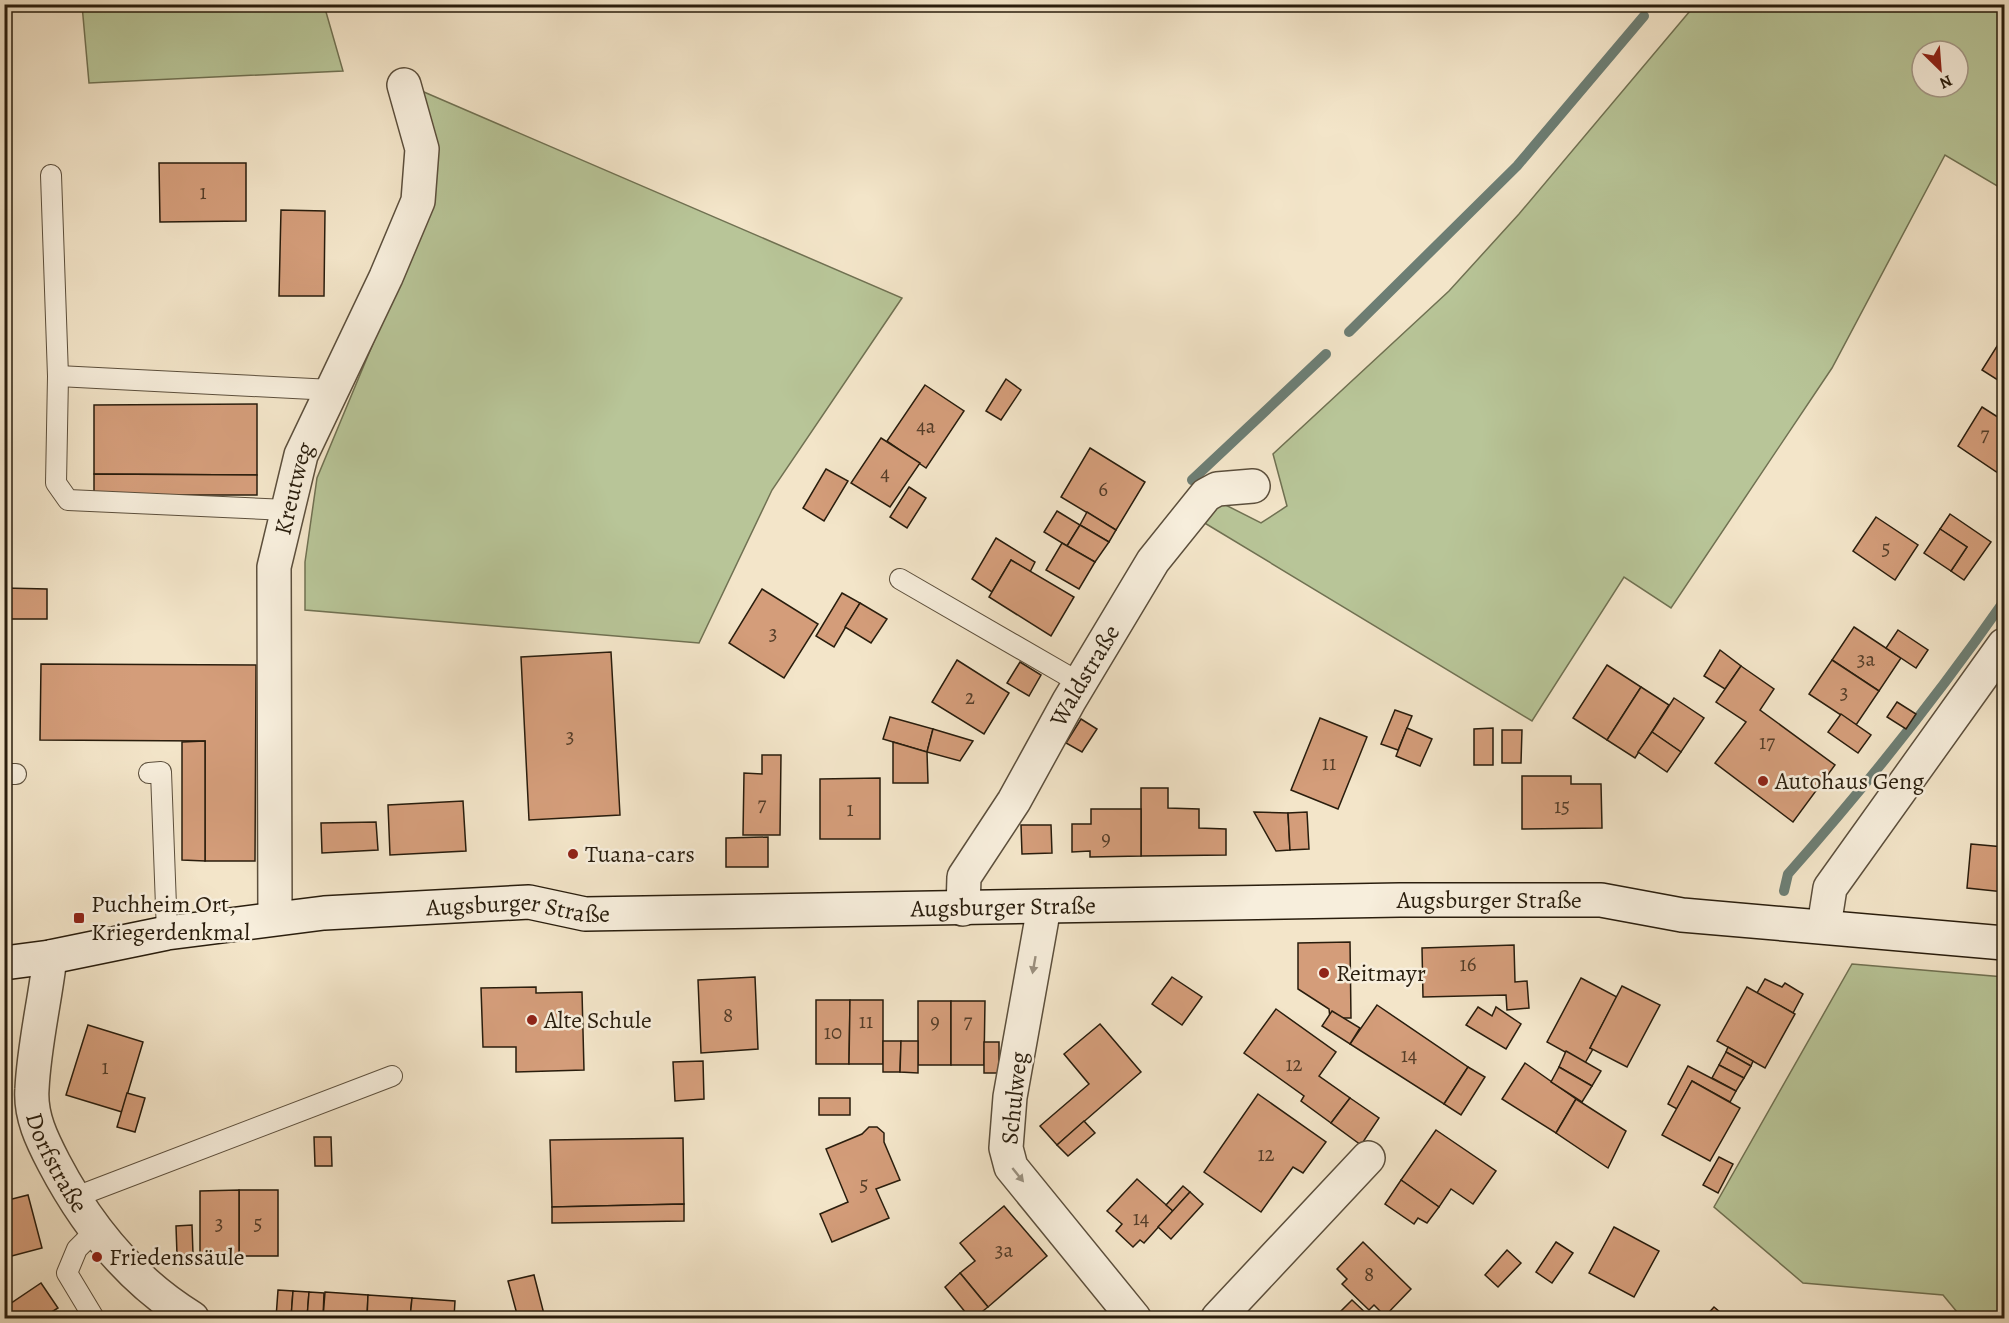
<svg xmlns="http://www.w3.org/2000/svg" width="2009" height="1323" font-family="Alegreya,serif">
<rect width="100%" height="100%" fill="#f3e5c9"/>
<filter id="stains"><feTurbulence type="fractalNoise" baseFrequency=".00333" numOctaves="4"/><feColorMatrix values="0 0 0 0 .2 0 0 0 0 .09 0 0 0 0 .02 0 0 0 .5 -.17"/></filter>
<radialGradient id="worn" r=".72"><stop offset=".6" stop-color="#630" stop-opacity="0"/><stop offset="1" stop-color="#630" stop-opacity=".3"/></radialGradient>
<!-- green -->
<g fill="#b8c598" stroke="#707152" stroke-width="1.5" fill-rule="evenodd">
<path d="M82 5H324L343 71 89 83Z"/>
<path d="M1695 5H2004V190L1945 155 1832 368 1671 608 1624 577 1532 721 1203 522 1206 495 1261 523 1287 506 1273 454 1449 291 1519 214ZM1922 51H1958V87H1922Z"/>
<path d="M417 89 902 298 772 490 699 643 305 610V562L317 478 429 209Z"/>
<path d="M1852 964 2004 977V1318H1962L1943 1295 1803 1283 1714 1207Z"/>
</g>
<g fill="none" stroke-linecap="round" stroke-linejoin="round">
<!-- stream -->
<g stroke="#6d7e74" stroke-width="10">
<path d="M1349 332 1517 166 1644 16"/>
<path d="M1192 480 1326 354"/>
<path d="M1784 891 1788 874C1866 786 1937 697 2004 601"/>
</g>
</g>
<!-- building -->
<g fill="#d49d7a" stroke="#291d0d" stroke-width="1.5">
<path d="M4 81H10L11 161H4Z"/>
<path d="M159 163H246V221L160 222Z"/>
<rect x="4" y="208" width="5" height="50"/>
<path d="M281 210 325 211 324 296H279Z"/>
<path d="M4 258H9L10 478H4Z"/>
<path d="M2004 335V384L1982 370Z"/>
<path d="M1006 379 1021 390 1001 420 986 411Z"/>
<path d="M925 385 964 411 926 468 887 441Z"/>
<path d="M257 404V475L94 474V405Z"/>
<path d="M1982 407 2004 421V477L1958 446Z"/>
<path d="M881 438 920 463 890 507 851 483Z"/>
<path d="M1090 448 1145 482 1116 530 1061 497Z"/>
<path d="M826 469 848 481 824 521 803 508Z"/>
<path d="M94 474 257 475V495H94Z"/>
<path d="M909 487 926 498 907 528 890 517Z"/>
<path d="M1057 511 1080 525 1067 546 1044 532Z"/>
<path d="M1087 512 1116 530 1109 542 1080 525Z"/>
<path d="M1950 514 1991 542 1964 580 1951 571 1967 547 1940 529Z"/>
<path d="M1876 517 1918 545 1895 580 1853 551Z"/>
<path d="M1080 525 1109 542 1095 562 1067 546Z"/>
<path d="M1940 529 1967 547 1951 571 1924 553Z"/>
<path d="M996 538 1035 562 1030 572 1011 560 992 592 972 579Z"/>
<path d="M1062 543 1095 562 1079 589 1046 570Z"/>
<path d="M1011 560 1074 597 1051 636 989 597Z"/>
<path d="M4 588 47 589V619H4Z"/>
<path d="M762 589 818 624 784 678 729 643Z"/>
<path d="M842 593 860 603 834 647 816 636Z"/>
<path d="M860 603 887 619 871 643 845 627Z"/>
<path d="M1854 627 1901 658 1879 691 1832 660Z"/>
<path d="M1898 630 1928 650 1916 668 1886 648Z"/>
<path d="M1720 650 1741 666 1725 689 1704 676Z"/>
<path d="M611 652 620 815 529 820 521 657Z"/>
<path d="M957 660 1009 693 984 734 932 702Z"/>
<path d="M1832 660 1879 691 1856 725 1809 694Z"/>
<path d="M1020 662 1041 675 1029 696 1007 683Z"/>
<path d="M41 664 256 665 255 861H205V741L40 740Z"/>
<path d="M1607 665 1641 687 1607 740 1573 718Z"/>
<path d="M1741 666 1774 689 1760 710 1835 765 1793 822 1715 763 1746 722 1716 702Z"/>
<path d="M1641 687 1669 705 1635 758 1607 740Z"/>
<path d="M1674 698 1704 718 1681 752 1652 732Z"/>
<path d="M1897 702 1916 714 1906 729 1887 717Z"/>
<path d="M1395 710 1412 716 1398 750 1381 744Z"/>
<path d="M1841 714 1871 735 1858 753 1828 732Z"/>
<path d="M890 717 933 729 927 752 883 739Z"/>
<path d="M1320 718 1367 737 1338 809 1291 790Z"/>
<path d="M1081 719 1097 729 1082 752 1066 743Z"/>
<path d="M1407 728 1432 739 1420 766 1396 756Z"/>
<path d="M1493 728V765H1474V729Z"/>
<path d="M933 729 973 741 960 761 927 752Z"/>
<path d="M1502 730H1522L1521 763H1502Z"/>
<path d="M1652 732 1681 752 1667 772 1638 752Z"/>
<path d="M205 741V861L182 860V742Z"/>
<path d="M893 742 927 752 928 783H893Z"/>
<path d="M762 755H781L780 835H743L744 773 762 774Z"/>
<path d="M1522 776H1571V784H1601L1602 828 1522 829Z"/>
<path d="M880 778V839H820V779Z"/>
<path d="M1141 788H1168V808L1199 809V828L1226 829V855L1141 856Z"/>
<path d="M463 801 466 851 390 855 388 805Z"/>
<path d="M1091 809H1141V856L1090 857V851L1072 852V824H1091Z"/>
<path d="M1254 812 1288 813 1290 850 1276 851Z"/>
<path d="M1307 812 1309 849 1290 850 1288 813Z"/>
<path d="M376 822 378 850 322 853 321 823Z"/>
<path d="M1021 825H1051L1052 853 1022 854Z"/>
<path d="M768 837V867H726V838Z"/>
<path d="M1971 844 2004 847V892L1967 888Z"/>
<path d="M1350 942 1351 1018H1330L1329 1009 1298 989V943Z"/>
<path d="M1514 945 1515 982 1527 981 1529 1008 1507 1010 1506 995 1423 997 1422 948Z"/>
<path d="M755 977 758 1049 701 1053 698 980Z"/>
<path d="M1172 977 1202 997 1182 1025 1152 1004Z"/>
<path d="M1581 978 1617 997 1590 1048 1593 1049 1585 1063 1547 1042Z"/>
<path d="M1765 979 1782 987 1785 983 1803 994 1793 1013 1757 993Z"/>
<path d="M1622 986 1660 1005 1627 1067 1590 1048Z"/>
<path d="M536 987V993L582 992 584 1070 516 1072V1047H483L481 988Z"/>
<path d="M1747 987 1795 1014 1765 1068 1717 1041Z"/>
<path d="M816 1000H850L849 1064H816Z"/>
<path d="M850 1000H883V1064H849Z"/>
<rect x="918" y="1001" width="33" height="64"/>
<path d="M951 1001H985L984 1065H951Z"/>
<path d="M1377 1005 1468 1067 1444 1104 1350 1044Z"/>
<path d="M1478 1007 1492 1016 1496 1007 1521 1024 1506 1049 1466 1025Z"/>
<path d="M1276 1009 1336 1052 1319 1076 1350 1098 1331 1123 1301 1101 1304 1096 1244 1053Z"/>
<path d="M1332 1011 1360 1028 1350 1044 1322 1026Z"/>
<path d="M1100 1024 1141 1072 1057 1145 1040 1126 1089 1084 1064 1054Z"/>
<path d="M88 1025 143 1042 122 1112 66 1095Z"/>
<path d="M883 1041H901L900 1072H883Z"/>
<path d="M901 1041H918V1073L900 1072Z"/>
<rect x="984" y="1042" width="15" height="31"/>
<path d="M1728 1047 1753 1061 1751 1066 1726 1052Z"/>
<path d="M1566 1051 1601 1071 1592 1086 1559 1067Z"/>
<path d="M1726 1052 1751 1066 1744 1078 1719 1065Z"/>
<path d="M703 1061 704 1099 675 1101 673 1062Z"/>
<path d="M1525 1063 1576 1099 1556 1133 1502 1099Z"/>
<path d="M1719 1065 1744 1078 1736 1091 1712 1078Z"/>
<path d="M1688 1066 1736 1091 1730 1102 1692 1081 1677 1109 1668 1104Z"/>
<path d="M1468 1067 1485 1077 1461 1115 1444 1104Z"/>
<path d="M1559 1067 1592 1086 1582 1102 1551 1082Z"/>
<path d="M1692 1081 1740 1108 1710 1161 1662 1135Z"/>
<path d="M127 1093 145 1098 135 1132 117 1127Z"/>
<path d="M1258 1094 1326 1142 1303 1173 1293 1167 1261 1212 1204 1172Z"/>
<rect x="819" y="1098" width="31" height="17"/>
<path d="M1350 1098 1379 1118 1361 1145 1331 1123Z"/>
<path d="M1576 1099 1626 1131 1608 1168 1556 1133Z"/>
<path d="M1084 1121 1095 1133 1068 1156 1057 1145Z"/>
<path d="M869 1127H877L884 1133V1142L900 1180 876 1189 889 1218 832 1242 820 1214 848 1202 826 1149 862 1134Z"/>
<path d="M1436 1130 1496 1171 1473 1204 1451 1189 1439 1207 1401 1180Z"/>
<path d="M314 1137H331L332 1166H315Z"/>
<path d="M683 1138 684 1204 552 1207 550 1140Z"/>
<path d="M1719 1157 1733 1164 1718 1193 1703 1185Z"/>
<path d="M1137 1179 1173 1211 1144 1243 1140 1240 1133 1247 1116 1231 1122 1224 1107 1211Z"/>
<path d="M1401 1180 1439 1207 1427 1223 1418 1218 1414 1224 1385 1204Z"/>
<path d="M1183 1186 1190 1192 1173 1211 1166 1205Z"/>
<rect x="239" y="1190" width="39" height="66"/>
<path d="M239 1190V1256H200V1191Z"/>
<path d="M1190 1192 1203 1204 1171 1239 1158 1227Z"/>
<path d="M28 1195 42 1248 4 1258V1201Z"/>
<path d="M684 1204V1221L552 1223V1207Z"/>
<path d="M1004 1206 1047 1256 988 1307 960 1273 975 1261 960 1243Z"/>
<path d="M192 1225 193 1254 177 1255 176 1226Z"/>
<path d="M1614 1227 1659 1251 1634 1297 1589 1273Z"/>
<path d="M1363 1242 1411 1289 1385 1316 1374 1305 1369 1310 1342 1284 1347 1279 1337 1269Z"/>
<path d="M1556 1242 1573 1253 1552 1283 1536 1272Z"/>
<path d="M1507 1250 1521 1263 1498 1287 1485 1275Z"/>
<path d="M960 1273 988 1307 974 1318H970L945 1287Z"/>
<path d="M534 1275 545 1318H518L508 1281Z"/>
<path d="M41 1283 58 1308 42 1318H4V1308Z"/>
<path d="M278 1290 293 1291 291 1318H276Z"/>
<path d="M293 1291 309 1292 307 1318H291Z"/>
<path d="M309 1292 324 1293 323 1318H307Z"/>
<path d="M325 1292 368 1295 367 1318H323Z"/>
<path d="M368 1295 412 1298 410 1318H367Z"/>
<path d="M412 1298 455 1301 454 1318H410Z"/>
<path d="M1352 1300 1371 1318H1343L1338 1314Z"/>
<path d="M1714 1307 1727 1318H1704Z"/>
</g>
<g fill="none" stroke-linecap="round" stroke-linejoin="round">
<!-- lane casing -->
<g stroke="#5c4f3c" stroke-width="22">
<g id="lane">
<path d="M51 175 58 376 56 483 68 500 287 510"/>
<path d="M58 376 332 390"/>
<path d="M900 579 1080 683"/>
<path d="M149 773 161 772 167 933"/>
<path d="M4 774H16"/>
<path d="M73 1198 392 1076"/>
<path d="M94 1318 67 1273 77 1249 95 1231"/>
</g>
</g>
<!-- street casing -->
<g stroke="#5c4f3c" stroke-width="36">
<g id="street">
<path d="M1044 907 1010 1097 1006 1148 1011 1167 1134 1318"/>
<path id="s1" d="M963 909 964 877 1014 801 1069 701 1153 561 1206 495 1217 489 1253 486"/>
<path id="s2" d="M275 918 274 567 301 455 386 277 418 201 422 149 404 85"/>
<path d="M1824 926 1830 888 2004 645"/>
<path id="s3" d="M50 957C45 1001 34 1045 32 1089 30 1116 42 1140 54 1163 87 1226 130 1280 192 1318"/>
<path d="M1218 1318 1368 1158"/>
</g>
</g>
<!-- secondary casing -->
<g stroke="#291d0d" stroke-width="36">
<g id="secondary">
<path id="s4" d="M4 963 50 957 167 933 324 913 529 902 585 914 1400 900H1601L1682 915 2004 943"/>
</g>
</g>
<!-- lane -->
<use href="#lane" stroke="#f7eedc" stroke-width="20"/>
<!-- street -->
<use href="#street" stroke="#f7eedc" stroke-width="33"/>
<!-- secondary -->
<use href="#secondary" stroke="#f7eedc" stroke-width="33"/>
</g>
<!-- one-way arrows -->
<defs><path id="oneway-solid" d="M-6-.8H1V-3.2L6.5 0L1 3.2V.8H-6Z" transform="scale(1.5)"/></defs>
<g fill="#9a907f">
<use href="#oneway-solid" transform="translate(1034 965) rotate(100)"/>
<use href="#oneway-solid" transform="translate(1018 1175) rotate(51)"/>
</g>
<!-- markers -->
<g fill="#8f2418" stroke="#f7eedc" stroke-width="2">
<circle cx="1763" cy="781" r="6"/>
<circle cx="573" cy="854" r="6"/>
<rect x="73" y="912" width="12" height="12" rx="3"/>
<circle cx="1324" cy="973" r="6"/>
<circle cx="532" cy="1020" r="6"/>
<circle cx="97" cy="1257" r="6"/>
</g>
<g text-anchor="middle" dominant-baseline="central" stroke-width="5" stroke-linejoin="round" paint-order="stroke">
<!-- number labels -->
<g font-size="21" fill="#543d28">
<text x="203" y="192">1</text>
<text x="926" y="426">4a</text>
<text x="1985" y="434">7</text>
<text x="885" y="473">4</text>
<text x="1103" y="489">6</text>
<text x="1886" y="548">5</text>
<text x="773" y="633">3</text>
<text x="1866" y="659">3a</text>
<text x="1844" y="692">3</text>
<text x="970" y="697">2</text>
<text x="570" y="736">3</text>
<text x="1767" y="742">17</text>
<text x="1329" y="763">11</text>
<text x="762" y="804">7</text>
<text x="1562" y="806">15</text>
<text x="850" y="809">1</text>
<text x="1106" y="838">9</text>
<text x="1468" y="964">16</text>
<text x="728" y="1015">8</text>
<text x="866" y="1021">11</text>
<text x="935" y="1021">9</text>
<text x="968" y="1021">7</text>
<text x="833" y="1032">10</text>
<text x="1409" y="1055">14</text>
<text x="1294" y="1064">12</text>
<text x="105" y="1067">1</text>
<text x="1266" y="1154">12</text>
<text x="864" y="1184">5</text>
<text x="1141" y="1218">14</text>
<text x="219" y="1223">3</text>
<text x="258" y="1223">5</text>
<text x="1004" y="1250">3a</text>
<text x="1369" y="1274">8</text>
</g>
<!-- street labels -->
<g font-size="24" fill="#291d0d" stroke="#f7eedc">
<text stroke="none"><textPath href="#s2" startOffset="432">Kreutweg</textPath></text>
<text stroke="none"><textPath href="#s1" startOffset="267">Waldstraße</textPath></text>
<text stroke="none"><textPath href="#s4" startOffset="1491">Augsburger Straße</textPath></text>
<text stroke="none"><textPath href="#s4" startOffset="1005">Augsburger Straße</textPath></text>
<text stroke="none"><textPath href="#s4" startOffset="519">Augsburger Straße</textPath></text>
<text transform="translate(1014 1098) rotate(-84)">Schulweg</text>
<text stroke="none"><textPath href="#s3" startOffset="212">Dorfstraße</textPath></text>
</g>
<!-- poi labels -->
<g font-size="24" fill="#291d0d" stroke="#f7eedc" text-anchor="start">
<text x="1775" y="781">Autohaus Geng</text>
<text x="585" y="854">Tuana-cars</text>
<text x="91" y="904">Puchheim Ort,<tspan x="91" dy="28">Kriegerdenkmal</tspan></text>
<text x="1336" y="973">Reitmayr</text>
<text x="544" y="1020">Alte Schule</text>
<text x="109" y="1257">Friedenssäule</text>
</g>
</g>
<!-- margin -->
<rect width="2009" height="1323" fill="none" stroke="#f3e5c9" stroke-width="24"/>
<rect x="6" y="6" width="1997" height="1311" fill="none" stroke="#291d0d" stroke-width="3"/>
<rect x="12" y="12" width="1985" height="1299" fill="none" stroke="#291d0d" stroke-width="1.5"/>
<!-- north arrow -->
<g transform="translate(1940 69) rotate(155)"><circle r="28" fill="#f7eedc" stroke="#a59a89" stroke-width="1.5"/>
<path d="M0-4.5L10 22L0 15L-10 22Z" fill="#8f2418"/>
<text y="-9" font-size="16" font-weight="bold" text-anchor="middle" fill="#291d0d">N</text>
</g>
<rect width="100%" height="100%" filter="url(#stains)"/>
<rect width="100%" height="100%" fill="url(#worn)"/>
</svg>
